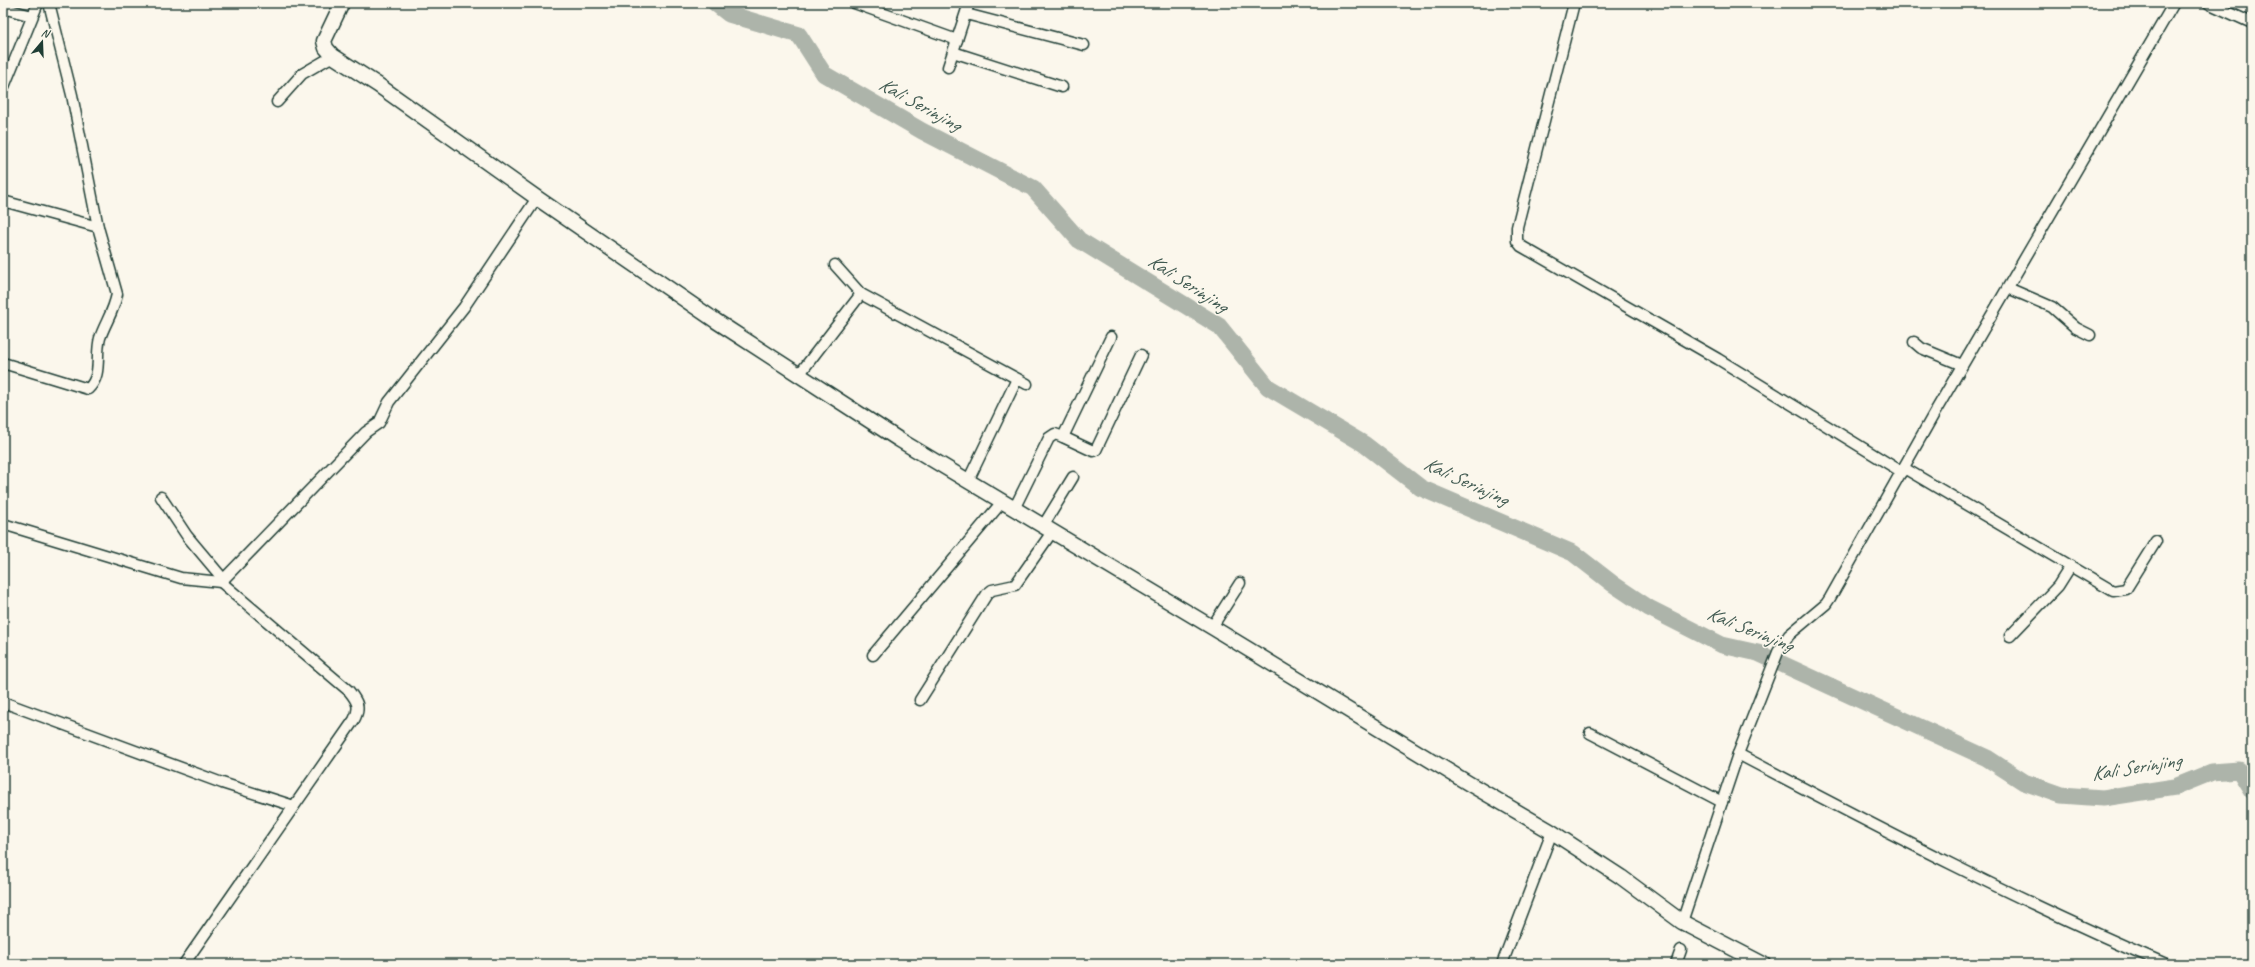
<svg xmlns="http://www.w3.org/2000/svg" width="2255" height="967" font-family="Caveat,sans-serif">
<rect width="100%" height="100%" fill="#fbf7ec"/>
<filter id="ink" filterUnits="userSpaceOnUse"><feTurbulence type="fractalNoise" baseFrequency=".025" numOctaves="2"/><feDisplacementMap in="SourceGraphic" scale="8" xChannelSelector="R" yChannelSelector="G"/><feConvolveMatrix kernelMatrix="1 2 1 2 8 2 1 2 1" color-interpolation-filters="sRGB"/></filter>
<g filter="url(#ink)">
<g fill="none" stroke-linecap="round" stroke-linejoin="round">
<!-- river -->
<path stroke="#adb4aa" stroke-width="17" d="M715 3 729 14 799 35 824 74 922 131 1033 188 1079 240 1219 326 1268 387 1364 444 1421 488 1573 553 1613 584 1649 608 1722 645 1758 653 1987 758 2024 782 2061 795 2103 798 2175 787 2212 772 2239 770 2252 791"/>
<!-- street casing -->
<g stroke="#1f3d34" stroke-width="13">
<g id="street">
<path d="M854 3 957 40"/>
<path d="M1574 3 1517 227V241L1521 246 1718 359 1902 472"/>
<path d="M2208 3 2252 23"/>
<path d="M3 8 32 16"/>
<path d="M966 14 1084 45"/>
<path d="M953 52 1062 87"/>
<path d="M948 67 969 3"/>
<path d="M3 89 38 3"/>
<path d="M277 102 302 74 333 56"/>
<path d="M3 201 98 227"/>
<path d="M835 265 861 294 1027 384"/>
<path d="M2008 288 2052 307 2076 328 2090 335"/>
<path d="M1914 342 1921 348 1962 365"/>
<path d="M3 363 88 389C103 375 95 355 100 338 105 323 114 311 117 294L98 227 72 95 49 3"/>
<path d="M798 376 861 294"/>
<path d="M1063 437 1093 451 1096 450 1141 355"/>
<path d="M1904 468 2113 591 2126 589 2156 541"/>
<path d="M968 481 1017 379"/>
<path d="M161 497 187 536 224 580"/>
<path d="M1014 509 1049 438 1055 434 1063 437 1111 337"/>
<path d="M3 524 181 578 221 582 366 432 379 423 389 402 464 307 537 198"/>
<path d="M1043 526 1073 477"/>
<path d="M1212 627 1240 583"/>
<path d="M2010 636 2058 586 2070 567"/>
<path d="M873 655 1002 502"/>
<path d="M920 700 987 594 992 590 1015 585 1052 532"/>
<path d="M3 702 222 783 294 806"/>
<path d="M1590 733 1722 802"/>
<path d="M1738 754C1879 828 2020 902 2166 964"/>
<path d="M1682 922 1738 754 1778 652 1789 635 1826 604 1830 598 1935 412 2174 3"/>
<path d="M184 964 354 720C361 707 357 701 349 691L221 582"/>
<path d="M1502 964 1552 832"/>
<path d="M1676 964 1681 950"/>
</g>
</g>
<!-- secondary casing -->
<g stroke="#1f3d34" stroke-width="17">
<path id="secondary" d="M342 3 324 41 326 48 333 56 378 85 537 198 716 321 898 439 1215 629 1468 783 1552 832 1621 877 1682 922 1763 964"/>
</g>
<!-- street -->
<use href="#street" stroke="#fbf7ec" stroke-width="10"/>
<!-- secondary -->
<use href="#secondary" stroke="#fbf7ec" stroke-width="14"/>
</g>
</g>
<g text-anchor="middle" dominant-baseline="central" stroke-width="3" stroke-linejoin="round" paint-order="stroke">
<!-- water labels -->
<g font-size="20" font-style="italic" fill="#425b52" stroke="#fbf7ec">
<text transform="translate(920 104) rotate(29)">Kali Serinjing</text>
<text transform="translate(1188 283) rotate(33)">Kali Serinjing</text>
<text transform="translate(1466 481) rotate(25)">Kali Serinjing</text>
<text transform="translate(1750 629) rotate(22)">Kali Serinjing</text>
<text transform="translate(2136 767) rotate(-9)">Kali Serinjing</text>
</g>
</g>
<!-- margin -->
<rect width="2255" height="967" fill="none" stroke="#fbf7ec" stroke-width="16"/>
<rect x="8" y="8" width="2239" height="951" fill="none" stroke="#1f3d34" stroke-width="1.5" filter="url(#ink)"/>
<!-- north arrow -->
<g transform="translate(42 42) rotate(19)" stroke="#fbf7ec" stroke-width="3" paint-order="stroke">
<path d="M0-3L7 15L0 10L-7 15Z" fill="#1f3d34"/>
<text y="-6" font-size="11" font-weight="bold" text-anchor="middle" fill="#1f3d34">N</text>
</g>
</svg>
